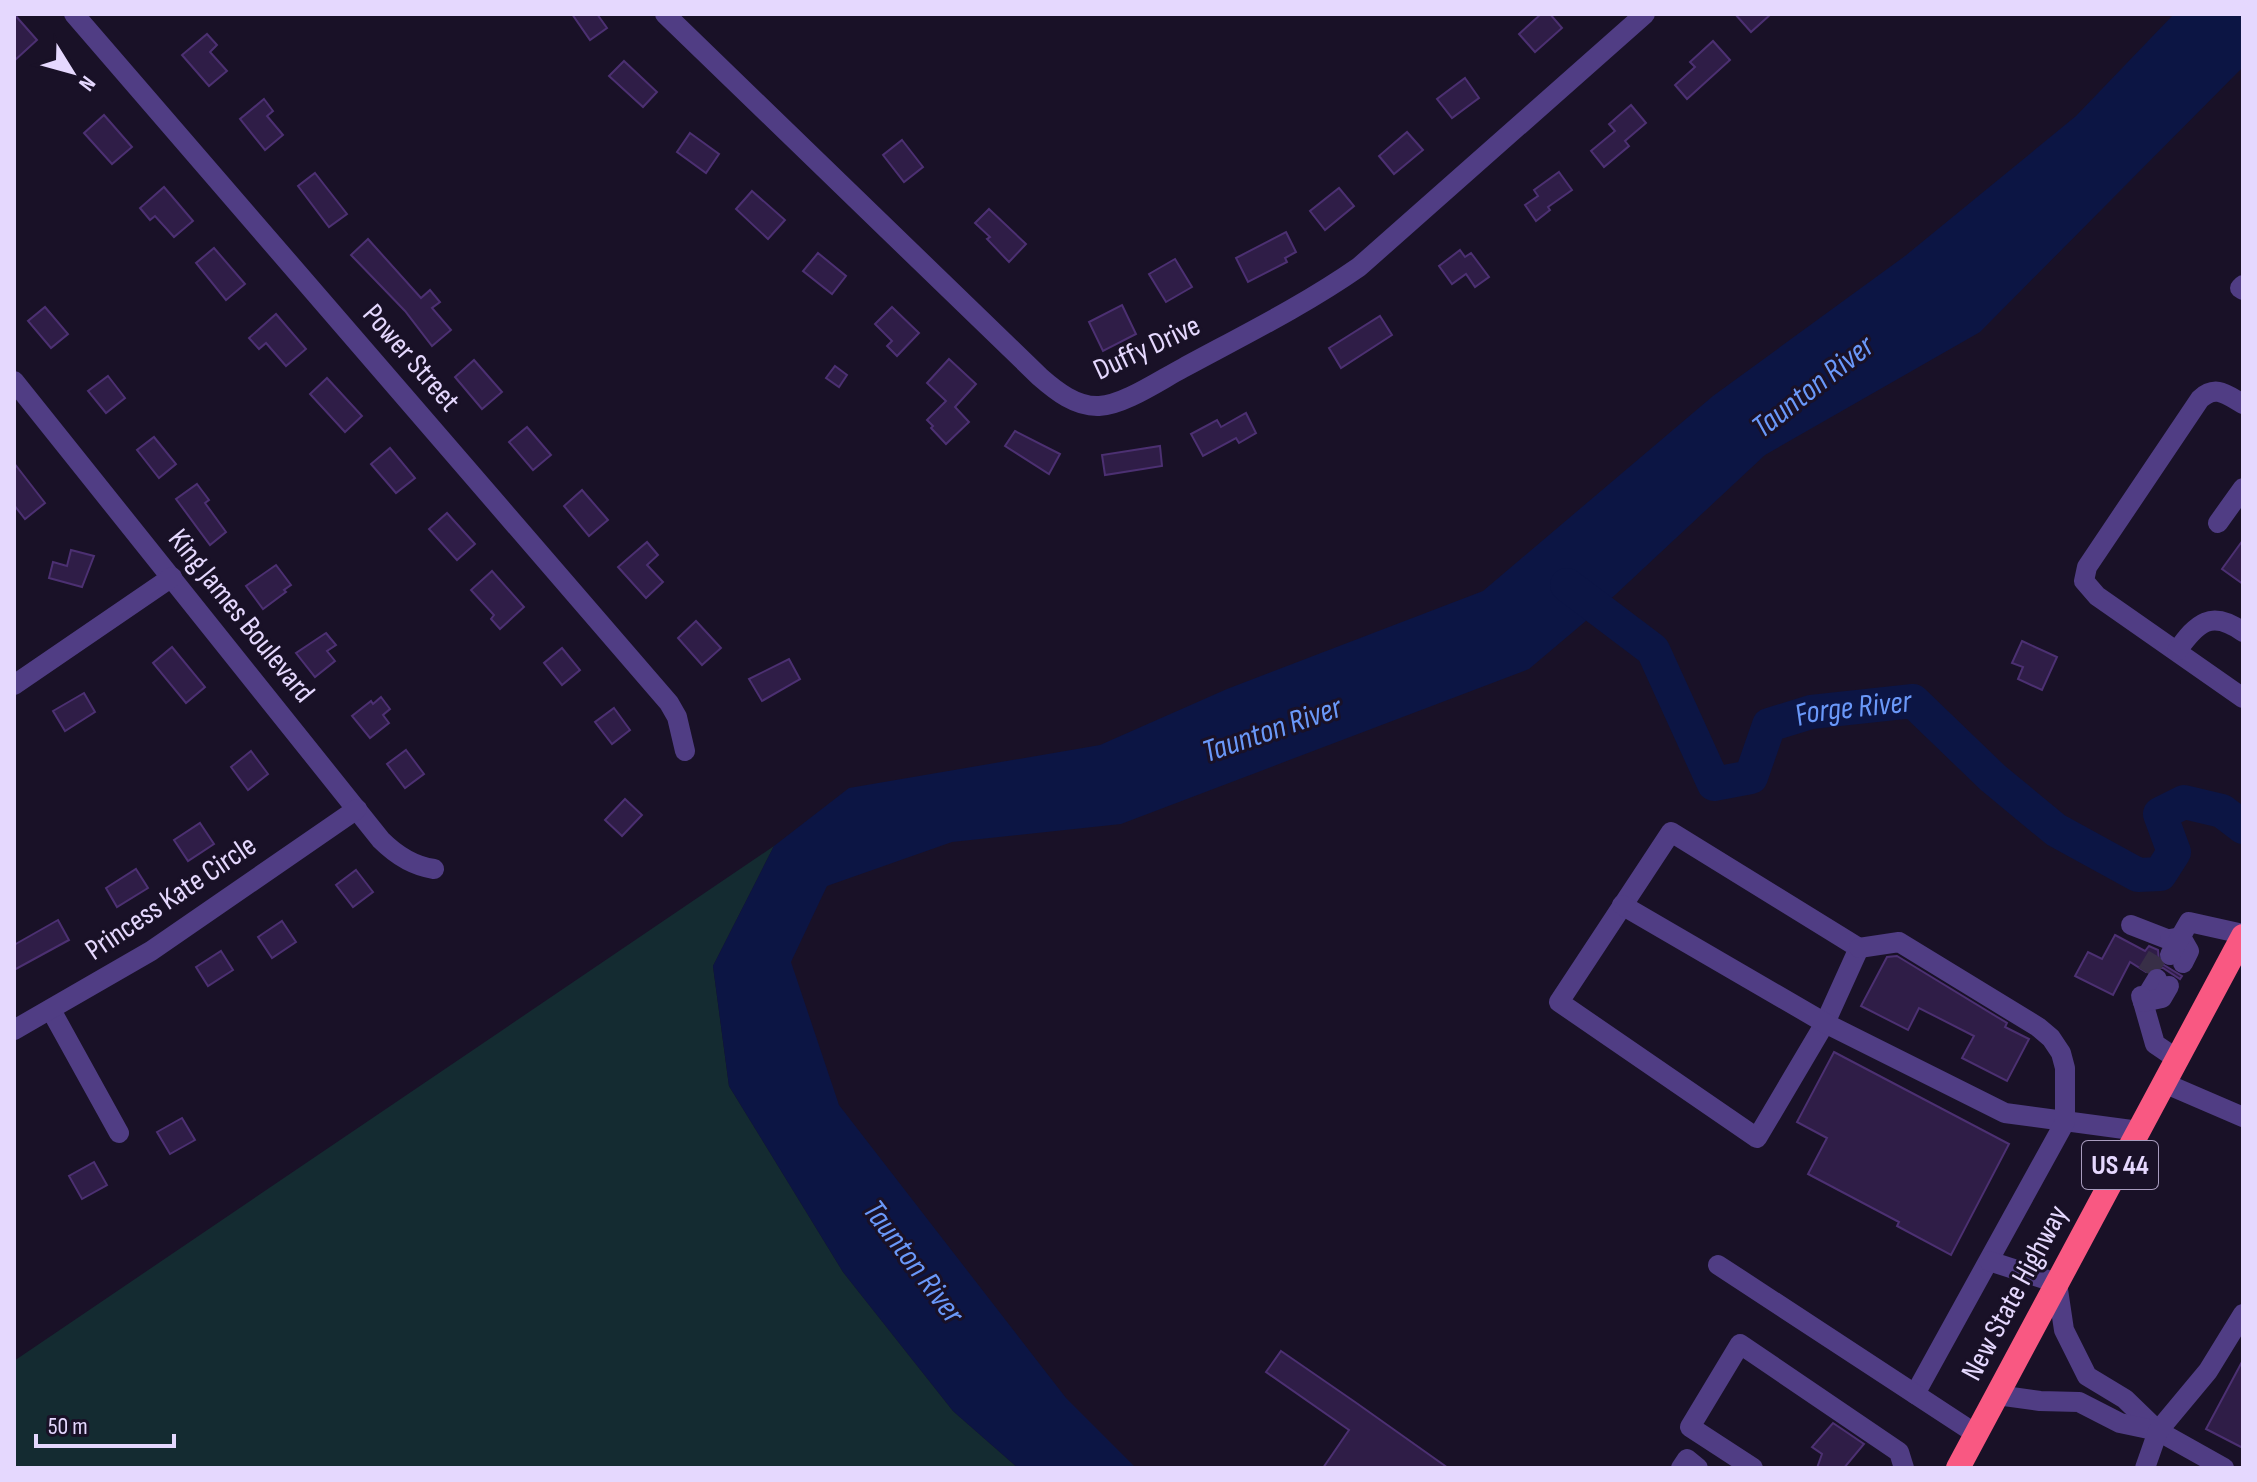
<svg xmlns="http://www.w3.org/2000/svg" width="2257" height="1482" font-family="'Sofia Sans Condensed',sans-serif">
<rect width="100%" height="100%" fill="#191127"/>
<!-- green -->
<path fill="#142b31" d="M774 846 713 966 729 1086 843 1272 953 1411 1018 1468H14V1361Z"/>
<!-- water -->
<path fill="#0c1544" d="M2174 14H2243V67L1980 332 1765 455 1600 609 1529 669 1121 824 952 842 827 886 791 962 839 1105 1066 1398 1136 1468H1018L953 1411 843 1272 729 1086 713 966 774 846 849 788 1100 745 1227 689 1483 591 1713 396 1905 256 2076 116Z"/>
<g fill="none" stroke-linecap="round" stroke-linejoin="round">
<!-- river -->
<path stroke="#0c1544" stroke-width="34" id="s1" d="M1567 585 1653 650 1714 784 1751 777 1769 725 1811 712 1913 701 1993 778 2056 830 2138 875 2160 874 2174 852 2160 814 2184 802 2222 811 2243 827"/>
</g>
<!-- building -->
<g fill="#2f1d47" stroke="#4c3072" stroke-width="2">
<path d="M14 14 37 40 14 61Z"/>
<path d="M572 14H597L607 28 590 40Z"/>
<path d="M1541 14H1550L1562 28 1535 52 1519 34Z"/>
<path d="M1735 14H1771L1751 32Z"/>
<path d="M207 34 217 45 210 52 227 71 209 86 182 55Z"/>
<path d="M1713 41 1730 60 1687 99 1675 85 1695 67 1690 62Z"/>
<path d="M624 61 657 92 643 107 609 76Z"/>
<path d="M1465 78 1479 98 1452 118 1437 99Z"/>
<path d="M264 99 273 111 267 116 283 135 265 150 240 119Z"/>
<path d="M1631 105 1646 123 1625 141 1629 146 1604 167 1591 151 1615 131 1609 124Z"/>
<path d="M104 115 132 147 112 164 84 133Z"/>
<path d="M1407 132 1423 150 1394 174 1379 156Z"/>
<path d="M690 133 719 154 706 173 677 152Z"/>
<path d="M902 140 923 167 904 182 883 155Z"/>
<path d="M1559 172 1572 190 1548 207 1550 210 1536 221 1525 205 1538 196 1534 190Z"/>
<path d="M315 173 347 214 329 227 298 186Z"/>
<path d="M164 187 193 221 174 237 155 216 150 220 140 208Z"/>
<path d="M1339 188 1354 206 1325 230 1310 211Z"/>
<path d="M752 191 785 220 768 239 736 209Z"/>
<path d="M989 209 1026 244 1009 262 987 239 990 237 975 223Z"/>
<path d="M1286 232 1296 252 1285 258 1287 262 1248 282 1236 258Z"/>
<path d="M368 239 421 298 430 290 440 302 432 308 451 330 432 346 405 311 351 255Z"/>
<path d="M214 248 245 284 226 300 196 263Z"/>
<path d="M1460 250 1465 257 1471 253 1489 277 1475 287 1466 274 1452 284 1439 266Z"/>
<path d="M818 253 846 276 832 294 803 271Z"/>
<path d="M1175 259 1192 287 1166 302 1149 274Z"/>
<path d="M1122 305 1136 334 1103 351 1089 322Z"/>
<path d="M45 307 68 334 51 348 28 321Z"/>
<path d="M892 307 919 333 897 356 887 346 892 341 875 324Z"/>
<path d="M276 314 306 349 286 366 266 343 259 349 249 338Z"/>
<path d="M1380 316 1392 335 1341 368 1329 348Z"/>
<path d="M949 359 976 384 955 407 969 422 946 444 931 428 933 426 927 420 946 401 927 383Z"/>
<path d="M474 360 502 392 482 409 455 377Z"/>
<path d="M835 366 847 375 839 387 826 378Z"/>
<path d="M108 376 125 398 106 413 88 391Z"/>
<path d="M327 378 362 416 345 432 310 394Z"/>
<path d="M1246 413 1256 433 1239 443 1236 438 1203 456 1191 434 1217 420 1221 427Z"/>
<path d="M527 427 551 455 533 470 509 442Z"/>
<path d="M1015 431 1060 454 1049 474 1005 446Z"/>
<path d="M154 437 176 464 159 478 137 450Z"/>
<path d="M1160 446 1162 466 1105 475 1102 455Z"/>
<path d="M390 448 415 478 396 493 371 464Z"/>
<path d="M14 463 45 503 25 519 14 505Z"/>
<path d="M197 484 209 500 205 503 226 532 210 545 176 499Z"/>
<path d="M582 490 608 520 589 536 564 506Z"/>
<path d="M447 513 475 544 457 560 429 529Z"/>
<path d="M2243 540V584L2222 569Z"/>
<path d="M647 542 658 555 647 565 663 582 646 598 618 567Z"/>
<path d="M71 550 94 556 82 587 49 578 53 562 67 566Z"/>
<path d="M276 565 291 585 284 590 286 592 263 609 246 586Z"/>
<path d="M492 571 524 607 500 629 491 619 494 615 471 590Z"/>
<path d="M696 621 721 648 702 665 678 638Z"/>
<path d="M326 633 336 645 327 651 335 661 315 677 296 653Z"/>
<path d="M2022 641 2057 657 2042 690 2018 679 2023 667 2012 663Z"/>
<path d="M172 647 205 687 186 703 153 663Z"/>
<path d="M562 648 580 670 562 685 544 663Z"/>
<path d="M789 659 800 679 762 701 749 679Z"/>
<path d="M84 693 95 712 65 731 53 711Z"/>
<path d="M381 697 390 709 383 715 389 723 370 738 352 716 371 701 373 704Z"/>
<path d="M614 708 630 730 612 744 595 722Z"/>
<path d="M406 750 424 774 405 788 387 764Z"/>
<path d="M251 751 268 774 248 790 231 767Z"/>
<path d="M625 799 642 815 622 836 605 820Z"/>
<path d="M200 823 214 844 188 861 174 840Z"/>
<path d="M136 869 148 888 117 907 106 888Z"/>
<path d="M356 870 373 892 353 907 336 885Z"/>
<path d="M58 920 69 940 14 970V945Z"/>
<path d="M282 921 296 942 272 958 258 937Z"/>
<path d="M2115 935 2145 951 2149 946 2158 950 2159 962 2182 976 2180 979 2163 968 2152 967 2146 972 2130 962 2113 995 2075 976 2088 952 2102 959Z"/>
<path d="M221 951 233 970 208 986 196 967Z"/>
<path d="M1897 956 2007 1023 2005 1027 2029 1039 2007 1081 1962 1058 1974 1036 1919 1008 1908 1030 1861 1006 1887 957Z"/>
<path d="M1834 1052 2009 1144 1951 1255 1897 1226 1899 1222 1808 1174 1827 1138 1797 1122Z"/>
<path d="M182 1118 195 1140 170 1154 157 1132Z"/>
<path d="M94 1162 107 1185 82 1199 69 1176Z"/>
<path d="M1281 1351 1355 1402 1448 1468H1323L1349 1430 1266 1372Z"/>
<path d="M2243 1360V1448L2206 1429Z"/>
<path d="M1833 1423 1864 1444 1844 1468H1817L1822 1454 1812 1447Z"/>
</g>
<g fill="none" stroke-linecap="round" stroke-linejoin="round">
<!-- minor-tunnel -->
<path stroke="#382f47" stroke-width="20" stroke-dasharray="20 10" stroke-linecap="butt" d="M2147 973 2161 950"/>
<!-- minor -->
<g stroke="#503d84" stroke-width="20">
<path d="M74 14 669 703 677 717 685 751"/>
<path d="M665 14 1040 377C1056 391 1076 407 1099 406 1124 405 1160 380 1183 368 1242 336 1303 306 1359 267L1645 14"/>
<path d="M2243 285 2240 288 2243 290"/>
<path d="M14 381 381 840C396 855 413 866 434 869"/>
<path d="M2243 404C2227 395 2216 384 2200 399L2087 567 2084 581 2097 596 2243 698"/>
<path d="M2218 523 2243 488"/>
<path d="M2177 651C2197 623 2211 609 2243 632"/>
<path d="M14 685 172 577"/>
<path d="M1671 832 1859 948 1825 1023 1757 1138 1559 1002Z"/>
<path d="M1622 905 1825 1023 2005 1113 2139 1131"/>
<path d="M2131 925 2167 939"/>
<path d="M2170 939 2181 937 2189 951 2183 963"/>
<path d="M1859 948 1899 942 2038 1027 2051 1038 2061 1053 2065 1068V1122L1915 1394"/>
<path d="M2170 955 2189 922 2243 934"/>
<path d="M2157 979 2143 1002 2155 1044 2177 1059"/>
<path d="M2141 996 2143 1002 2162 998 2169 986"/>
<path d="M51 1010 119 1133"/>
<path d="M14 1030 151 951 357 809"/>
<path d="M2164 1083 2243 1117"/>
<path d="M1989 1261 2057 1283 2064 1330 2087 1376 2125 1399 2158 1431 2224 1468"/>
<path d="M1718 1265 1976 1434"/>
<path d="M1997 1395 2040 1401 2079 1402 2120 1423 2158 1431"/>
<path d="M1681 1468 1687 1459 1698 1468"/>
<path d="M1753 1468 1690 1427 1740 1344 1899 1452 1904 1468"/>
<path d="M2145 1468 2158 1431 2208 1371 2243 1314"/>
</g>
<!-- highway -->
<path stroke="#f95882" stroke-width="24" d="M1958 1468 2243 936"/>
</g>
<g text-anchor="middle" dominant-baseline="central" stroke-width="6" stroke-linejoin="round" paint-order="stroke">
<!-- shield labels -->
<rect fill="#191127" stroke="#a89cbe" stroke-width="2" x="2082" y="1141" width="76" height="48" rx="6"/>
<g font-size="28" font-weight="bold" fill="#e5d8fe">
<text x="2120" y="1165">US 44</text>
</g>
<!-- street labels -->
<g font-size="30" fill="#e5d8fe" stroke="#191127">
<text transform="translate(1147 348) rotate(-25)">Duffy Drive</text>
<text transform="translate(411 358) rotate(49)">Power Street</text>
<text transform="translate(241 616) rotate(51)">King James Boulevard</text>
<text transform="translate(171 898) rotate(-34)">Princess Kate Circle</text>
<text transform="translate(2015 1293) rotate(-62)">New State Highway</text>
</g>
<!-- water labels -->
<g font-size="32" font-style="italic" fill="#6a98f9" stroke="#191127">
<text transform="translate(1813 387) rotate(-38)">Taunton River</text>
<text stroke="none"><textPath href="#s1" startOffset="434">Forge River</textPath></text>
<text transform="translate(1272 730) rotate(-19)">Taunton River</text>
<text transform="translate(913 1262) rotate(53)">Taunton River</text>
</g>
</g>
<!-- border -->
<rect width="2257" height="1482" fill="none" stroke="#e5d8fe" stroke-width="32"/>
<!-- north arrow -->
<g transform="translate(72 72) rotate(127)" stroke="#191127" stroke-width="6" paint-order="stroke">
<path d="M0-6L14 30L0 20L-14 30Z" fill="#e5d8fe"/>
<text y="-12" font-size="22" font-weight="bold" text-anchor="middle" fill="#e5d8fe">N</text>
</g>
<!-- scale -->
<path d="M36 1434v12h138v-12" fill="none" stroke="#e5d8fe" stroke-width="4"/>
<text x="48" y="1434" font-size="24" fill="#e5d8fe" stroke="#191127" stroke-width="6" paint-order="stroke">50 m</text>
</svg>
